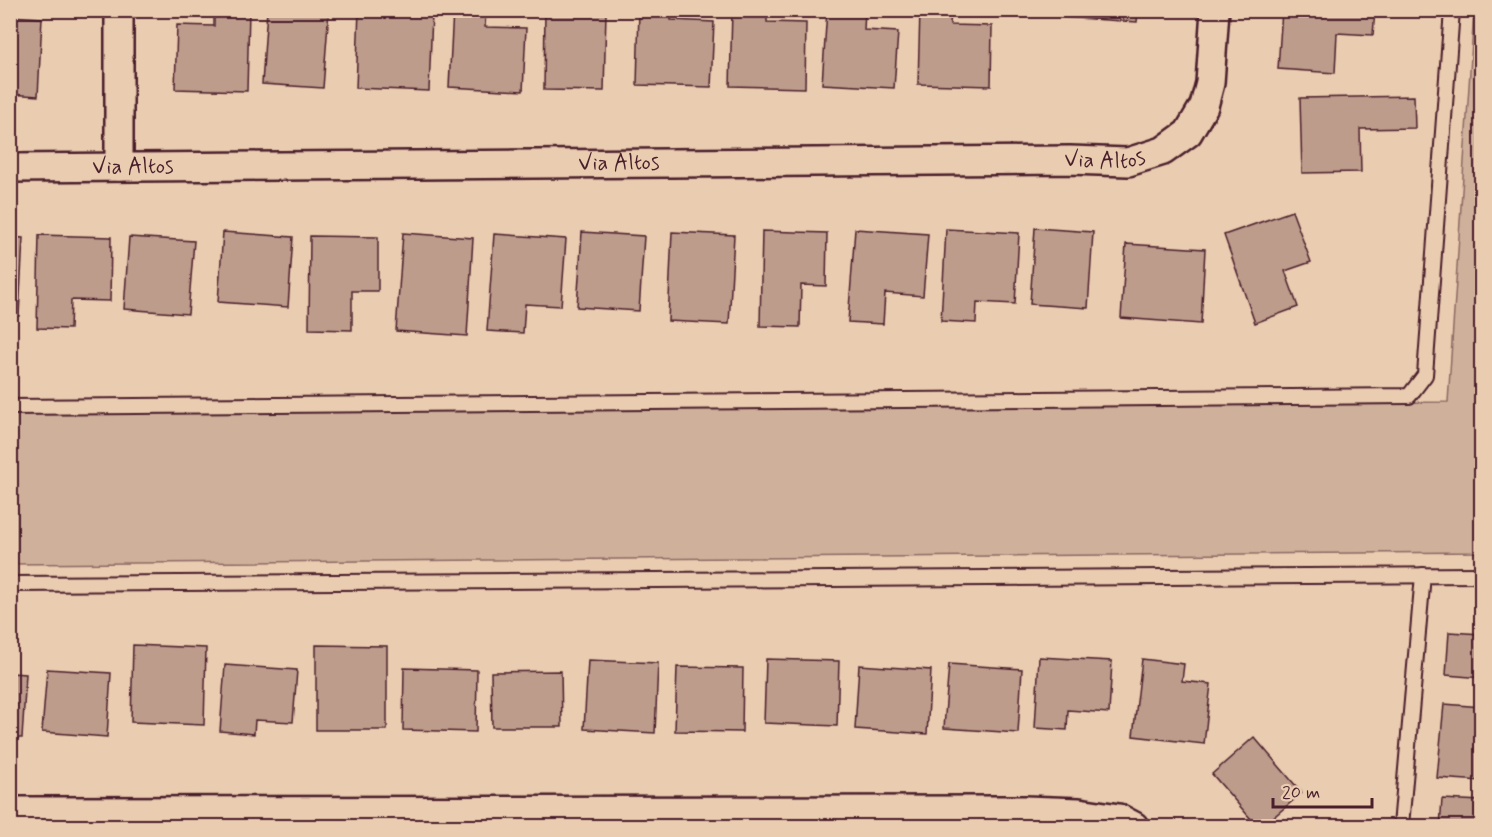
<svg xmlns="http://www.w3.org/2000/svg" width="1492" height="837" font-family="Mynerve,sans-serif">
<rect width="100%" height="100%" fill="#eacdb1"/>
<filter id="ink" filterUnits="userSpaceOnUse"><feTurbulence type="fractalNoise" baseFrequency=".0167" numOctaves="2"/><feDisplacementMap in="SourceGraphic" scale="12" xChannelSelector="R" yChannelSelector="G"/><feConvolveMatrix kernelMatrix="1 2 1 2 8 2 1 2 1" color-interpolation-filters="sRGB"/></filter>
<g filter="url(#ink)">
<!-- green -->
<path fill="#cfb19b" stroke="#8c6863" stroke-width="1.5" d="M1474 11H1481V552L11 564 10 414 1448 402Z"/>
<!-- building -->
<g fill="#bd9c8c" stroke="#4a1f2b" stroke-width="1.5">
<path d="M214 10H249L247 91 175 89 177 25 214 26Z"/>
<path d="M267 10H329L323 88 262 84Z"/>
<path d="M359 10H389V12L432 13 429 91 356 88Z"/>
<path d="M453 10H486L485 27 526 28 523 91 449 87Z"/>
<path d="M639 10H672L671 20 714 22 711 87 637 85Z"/>
<path d="M827 10H865L864 30 898 32 894 88 822 84Z"/>
<path d="M920 10H951L950 25 992 26 991 86 918 84Z"/>
<path d="M1062 10H1138L1137 22 1061 17Z"/>
<path d="M1282 10H1375L1373 35 1337 33 1335 73 1278 69Z"/>
<path d="M545 11 606 12 604 91 544 90Z"/>
<path d="M732 11 767 12V22L806 23 805 88 730 86Z"/>
<path d="M10 16 42 18 38 96 10 94Z"/>
<path d="M1414 96 1415 128 1360 129 1361 172 1302 173 1300 98Z"/>
<path d="M1292 211 1311 262 1285 271 1298 307 1255 323 1224 235Z"/>
<path d="M1035 228 1093 232 1088 308 1030 304Z"/>
<path d="M855 229 928 234 923 296 885 293 883 324 848 322Z"/>
<path d="M946 229 1019 233 1015 304 977 302 976 323 941 321Z"/>
<path d="M762 231 827 233 826 286 801 285 800 327 760 326Z"/>
<path d="M223 232 293 237 288 307 218 302Z"/>
<path d="M582 232 644 236 639 311 577 307Z"/>
<path d="M672 232 734 235 729 324 668 321Z"/>
<path d="M403 233 473 238 467 336 396 331Z"/>
<path d="M494 234 566 239 561 306 525 304 523 333 487 331Z"/>
<path d="M39 235 111 237 110 301 71 300 70 329 37 328Z"/>
<path d="M310 236 378 237V291H352V330L309 329Z"/>
<path d="M10 237 23 238 19 316H10Z"/>
<path d="M129 237 194 241 188 314 124 309Z"/>
<path d="M1126 244 1205 249 1201 324 1121 318Z"/>
<path d="M1449 632 1482 634V678L1446 675Z"/>
<path d="M133 645 206 648 204 725 131 722Z"/>
<path d="M316 645 387 646V730H316Z"/>
<path d="M1039 657 1112 661 1109 713 1068 710 1067 730 1035 728Z"/>
<path d="M766 659 839 661 837 726 764 723Z"/>
<path d="M1142 659 1184 664 1182 681 1211 684 1204 744 1133 736Z"/>
<path d="M588 660 658 663 655 733 584 729Z"/>
<path d="M949 664 1022 669 1018 733 944 728Z"/>
<path d="M225 665 297 670 293 722 255 720 254 734 220 731Z"/>
<path d="M859 665 931 670 927 734 855 729Z"/>
<path d="M677 667 743 668 742 732 675 731Z"/>
<path d="M404 668 477 670 476 732 403 730Z"/>
<path d="M47 669 111 673 107 737 42 732Z"/>
<path d="M561 671 562 727H492L491 672Z"/>
<path d="M10 673 26 674 22 738H10Z"/>
<path d="M1444 704 1482 707V781L1437 778Z"/>
<path d="M1254 737 1302 793 1263 826H1257L1212 774Z"/>
<path d="M1442 799 1482 801V826H1440Z"/>
</g>
<g fill="none" stroke-linecap="round" stroke-linejoin="round">
<!-- lane casing -->
<g stroke="#4a1f2b" stroke-width="18">
<g id="lane">
<path d="M10 407 1409 396 1425 375 1452 10"/>
<path d="M10 584 1482 575"/>
<path d="M1401 826 1423 575"/>
</g>
</g>
<!-- street casing -->
<g stroke="#4a1f2b" stroke-width="32">
<g id="street">
<path d="M119 167V10"/>
<path id="s1" d="M10 168 1070 160 1128 162 1163 151 1188 133 1204 106 1210 83 1215 10"/>
<path d="M10 811 1025 810 1079 812 1119 818 1134 826"/>
</g>
</g>
<!-- lane -->
<use href="#lane" stroke="#eacdb1" stroke-width="14"/>
<!-- street -->
<use href="#street" stroke="#eacdb1" stroke-width="27"/>
</g>
</g>
<g text-anchor="middle" dominant-baseline="central" stroke-width="6" stroke-linejoin="round" paint-order="stroke">
<!-- street labels -->
<g font-size="22" fill="#4a1f2b" stroke="#eacdb1">
<text stroke="none"><textPath href="#s1" startOffset="1095">Via Altos</textPath></text>
<text stroke="none"><textPath href="#s1" startOffset="609">Via Altos</textPath></text>
<text stroke="none"><textPath href="#s1" startOffset="123">Via Altos</textPath></text>
</g>
</g>
<!-- margin -->
<rect width="1492" height="837" fill="none" stroke="#eacdb1" stroke-width="36"/>
<rect x="18" y="18" width="1456" height="801" fill="none" stroke="#4a1f2b" stroke-width="2" filter="url(#ink)"/>
<!-- scale -->
<path d="M1273 798v9h99v-9" fill="none" stroke="#4a1f2b" stroke-width="3"/>
<text x="1282" y="798" font-size="18" fill="#4a1f2b" stroke="#eacdb1" stroke-width="4.5" paint-order="stroke">20 m</text>
</svg>
